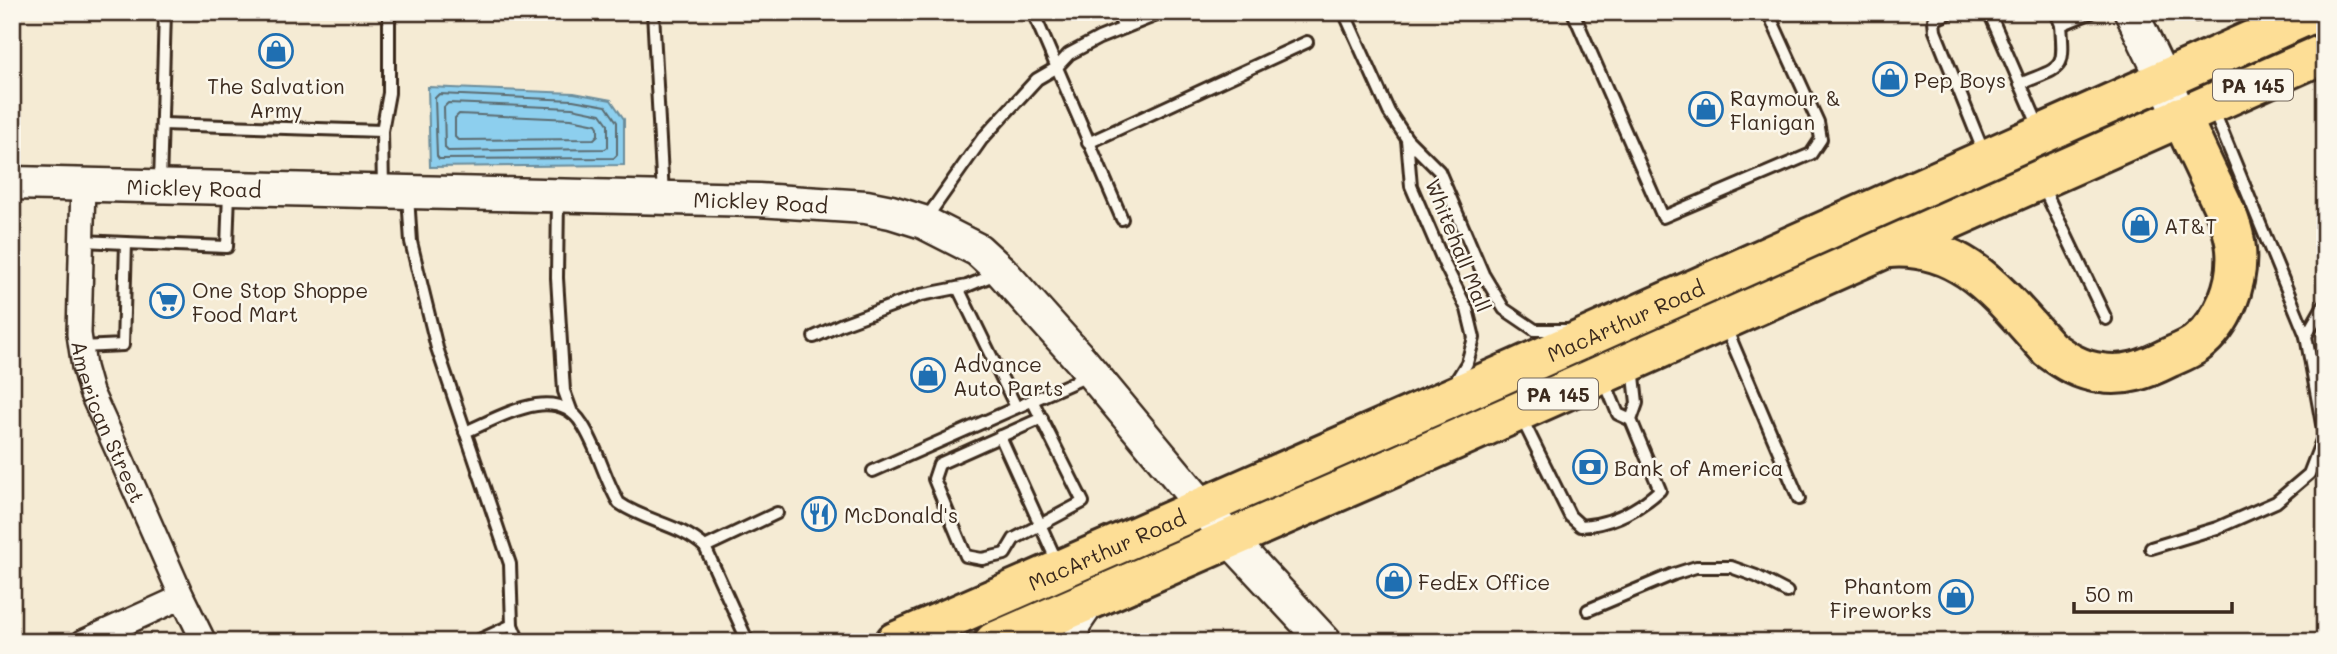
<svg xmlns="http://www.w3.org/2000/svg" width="2337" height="654" font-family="Mali,sans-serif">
<rect width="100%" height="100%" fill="#f5ebd4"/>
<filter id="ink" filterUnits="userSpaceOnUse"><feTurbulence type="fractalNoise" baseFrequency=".0143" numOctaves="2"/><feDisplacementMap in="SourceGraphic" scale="14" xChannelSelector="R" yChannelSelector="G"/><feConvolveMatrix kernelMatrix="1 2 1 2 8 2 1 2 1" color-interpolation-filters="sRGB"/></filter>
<g filter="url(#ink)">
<!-- water -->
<path fill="#8dcfee" stroke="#6c8d9b" stroke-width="2" d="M428 87 574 93 611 100 624 119V165L430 167Z"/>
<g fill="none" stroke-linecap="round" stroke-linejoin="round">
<!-- shore -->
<g stroke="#5c6c71" stroke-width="2">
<path d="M439 94 573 100 606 106 617 122V155L614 158 439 159 437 156 435 98Z"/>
<path d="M448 103 572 108 601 114 608 124V147L605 149 448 151 445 148 444 107Z"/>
<path d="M459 114 571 119 596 124 598 127V135L594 139 458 140 455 137V118Z"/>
</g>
<!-- lane casing -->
<g stroke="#3b2a1e" stroke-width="16">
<g id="lane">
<path d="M653 12 663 195"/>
<path d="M1033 12 1122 219"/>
<path d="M1117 12 1124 28"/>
<path d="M1344 12 1389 112 1407 139 1439 171 1483 274 1504 309 1535 330H1567"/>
<path d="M1573 12 1663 217 1811 154 1821 139 1818 122 1768 12"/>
<path d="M1951 12 1934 20 1935 31 1984 153"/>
<path d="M1989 12 2040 129"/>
<path d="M2056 12 2061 25"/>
<path d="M2187 12 2196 15 2203 12"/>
<path d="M2020 84C2062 66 2065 73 2061 25L2092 12"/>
<path d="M2213 109 2306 336"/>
<path d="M162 124 382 131 383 190"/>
<path d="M382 131 389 93V12"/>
<path d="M1407 139 1411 186 1445 265 1467 309 1474 338 1467 363 1454 384"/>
<path d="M1088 143 1307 42"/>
<path d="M160 184 165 12"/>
<path d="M2042 185 2106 319"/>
<path d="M408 196 411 242 437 348 510 564 512 625 519 642"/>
<path d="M558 197 557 278 564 391 571 410"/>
<path d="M925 220 982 139 1037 79 1056 68 1069 54 1099 38 1164 12"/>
<path d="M82 241 126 243"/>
<path d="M958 288 1016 407"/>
<path d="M1726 328 1799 499"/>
<path d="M814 337 842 324 921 295 967 286 996 274"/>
<path d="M81 347 123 345 126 243 227 247 229 192"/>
<path d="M1605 382 1618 414 1631 420"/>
<path d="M1032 400 1083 502 1014 539 1005 554 982 559 966 556 934 479 939 464 1042 418"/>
<path d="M1521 417 1570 516 1581 526C1611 524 1638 510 1660 490L1631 420 1637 403 1633 367"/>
<path d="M465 432C499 418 556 382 582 424 598 448 604 478 619 503 646 522 680 524 705 547"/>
<path d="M1000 436 1058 564"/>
<path d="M873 471 1090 375"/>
<path d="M2151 548 2217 528 2276 502 2309 474 2324 435 2306 336 2325 303"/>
<path d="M1588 610 1674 574 1696 567H1731L1756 576 1787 592"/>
<path d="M475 642 512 625"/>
<path d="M748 642 705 547 777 513"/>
</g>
</g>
<!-- street casing -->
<g stroke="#3b2a1e" stroke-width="28">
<g id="street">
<path id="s1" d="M83 185 79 334 84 367 91 392 120 456 182 597 204 642"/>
<path d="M83 642 182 597"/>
<path d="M1076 642 1078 626 1095 601"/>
</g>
</g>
<!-- secondary casing -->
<g stroke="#3b2a1e" stroke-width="37">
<g id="secondary">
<path d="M2131 12 2181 116"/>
<path id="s2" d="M12 183 758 200 866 207 891 212 923 222 978 250 1002 272 1081 360 1232 542 1325 642"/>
</g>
</g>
<!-- highway casing -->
<g stroke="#3b2a1e" stroke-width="44">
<g id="highway">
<path d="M1887 248C1964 241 2002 298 2049 349 2065 361 2081 371 2101 373 2126 377 2146 369 2168 358 2177 354 2188 350 2196 344 2224 323 2239 283 2236 249 2234 227 2224 208 2215 189 2203 165 2192 141 2181 116"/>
<path id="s3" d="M895 642 1444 401 2315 12"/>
<path d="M994 642 1376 475 2325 53"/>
</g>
</g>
<!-- lane -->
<use href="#lane" stroke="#fbf7ec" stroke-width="10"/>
<!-- street -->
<use href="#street" stroke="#fbf7ec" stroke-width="23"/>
<!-- secondary -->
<use href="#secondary" stroke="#fbf7ec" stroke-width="32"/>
<!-- highway -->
<use href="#highway" stroke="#fdde96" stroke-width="38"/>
</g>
</g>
<!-- icons -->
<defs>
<g id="shop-ring" transform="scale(1.75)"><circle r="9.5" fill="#fbf7ec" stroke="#1f6fb2" stroke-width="1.5"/><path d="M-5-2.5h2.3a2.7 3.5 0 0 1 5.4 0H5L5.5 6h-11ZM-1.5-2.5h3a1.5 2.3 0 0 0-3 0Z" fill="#1f6fb2"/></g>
<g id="supermarket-ring" transform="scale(1.75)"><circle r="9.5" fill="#fbf7ec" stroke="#1f6fb2" stroke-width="1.5"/><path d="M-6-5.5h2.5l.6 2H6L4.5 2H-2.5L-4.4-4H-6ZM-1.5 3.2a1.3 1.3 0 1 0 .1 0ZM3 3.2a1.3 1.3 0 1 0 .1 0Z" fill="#1f6fb2"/></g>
<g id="bank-ring" transform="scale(1.75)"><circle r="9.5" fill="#fbf7ec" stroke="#1f6fb2" stroke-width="1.5"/><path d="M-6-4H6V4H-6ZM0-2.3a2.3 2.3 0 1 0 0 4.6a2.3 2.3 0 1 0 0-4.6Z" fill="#1f6fb2"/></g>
<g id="restaurant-ring" transform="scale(1.75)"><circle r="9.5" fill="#fbf7ec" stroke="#1f6fb2" stroke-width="1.5"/><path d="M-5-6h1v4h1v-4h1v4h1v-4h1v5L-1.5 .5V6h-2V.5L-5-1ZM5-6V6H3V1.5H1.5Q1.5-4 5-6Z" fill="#1f6fb2"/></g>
</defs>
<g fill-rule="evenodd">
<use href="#shop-ring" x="276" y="51"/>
<use href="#shop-ring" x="1890" y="79"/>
<use href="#shop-ring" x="1706" y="109"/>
<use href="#shop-ring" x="2140" y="225"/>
<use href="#supermarket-ring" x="167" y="301"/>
<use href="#shop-ring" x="928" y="375"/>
<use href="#bank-ring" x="1590" y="467"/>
<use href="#restaurant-ring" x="819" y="514"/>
<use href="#shop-ring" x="1394" y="581"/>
<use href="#shop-ring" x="1956" y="597"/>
</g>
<g text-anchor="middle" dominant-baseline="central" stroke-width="5" stroke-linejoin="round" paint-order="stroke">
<!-- shield labels -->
<g fill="#fbf7ec" stroke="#75685c" stroke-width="2">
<rect x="2213" y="69.5" width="80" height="31" rx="5"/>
<rect x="1518" y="378.5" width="80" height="31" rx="5"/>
</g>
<g font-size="19" font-weight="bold" fill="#3b2a1e">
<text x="2253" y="85">PA 145</text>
<text x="1558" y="394">PA 145</text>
</g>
<!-- poi labels -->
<g font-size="21" fill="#3b2a1e" stroke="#fbf7ec" text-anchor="start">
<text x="1914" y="79">Pep Boys</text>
<text x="276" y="85" text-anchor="middle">The Salvation<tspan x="276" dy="24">Army</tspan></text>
<text x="1730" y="97">Raymour &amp;<tspan x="1730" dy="24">Flanigan</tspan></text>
<text x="2164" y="225">AT&amp;T</text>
<text x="192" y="289">One Stop Shoppe<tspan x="192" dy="24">Food Mart</tspan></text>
<text x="953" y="363">Advance<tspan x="953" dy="24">Auto Parts</tspan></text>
<text x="1614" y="467">Bank of America</text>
<text x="844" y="514">McDonald's</text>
<text x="1418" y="581">FedEx Office</text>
<text x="1932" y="585" text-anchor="end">Phantom<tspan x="1932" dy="24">Fireworks</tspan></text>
</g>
<!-- street labels -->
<g font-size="21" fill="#3b2a1e" stroke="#fbf7ec">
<text stroke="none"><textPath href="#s2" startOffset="182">Mickley Road</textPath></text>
<text stroke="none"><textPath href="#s2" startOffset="749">Mickley Road</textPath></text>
<text transform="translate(1459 245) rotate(68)">Whitehall Mall</text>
<text stroke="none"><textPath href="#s3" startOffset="798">MacArthur Road</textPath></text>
<text stroke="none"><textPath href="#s1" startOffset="242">American Street</textPath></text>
<text stroke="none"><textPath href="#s3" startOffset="231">MacArthur Road</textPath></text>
</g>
</g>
<!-- margin -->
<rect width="2337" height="654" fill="none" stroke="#fbf7ec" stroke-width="42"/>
<rect x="21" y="21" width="2295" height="612" fill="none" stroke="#3b2a1e" stroke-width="2.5" filter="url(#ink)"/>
<!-- scale -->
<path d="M2074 602v10h158v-10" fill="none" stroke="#3b2a1e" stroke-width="3.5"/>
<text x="2085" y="602" font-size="21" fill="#3b2a1e" stroke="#fbf7ec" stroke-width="5" paint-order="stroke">50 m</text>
</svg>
